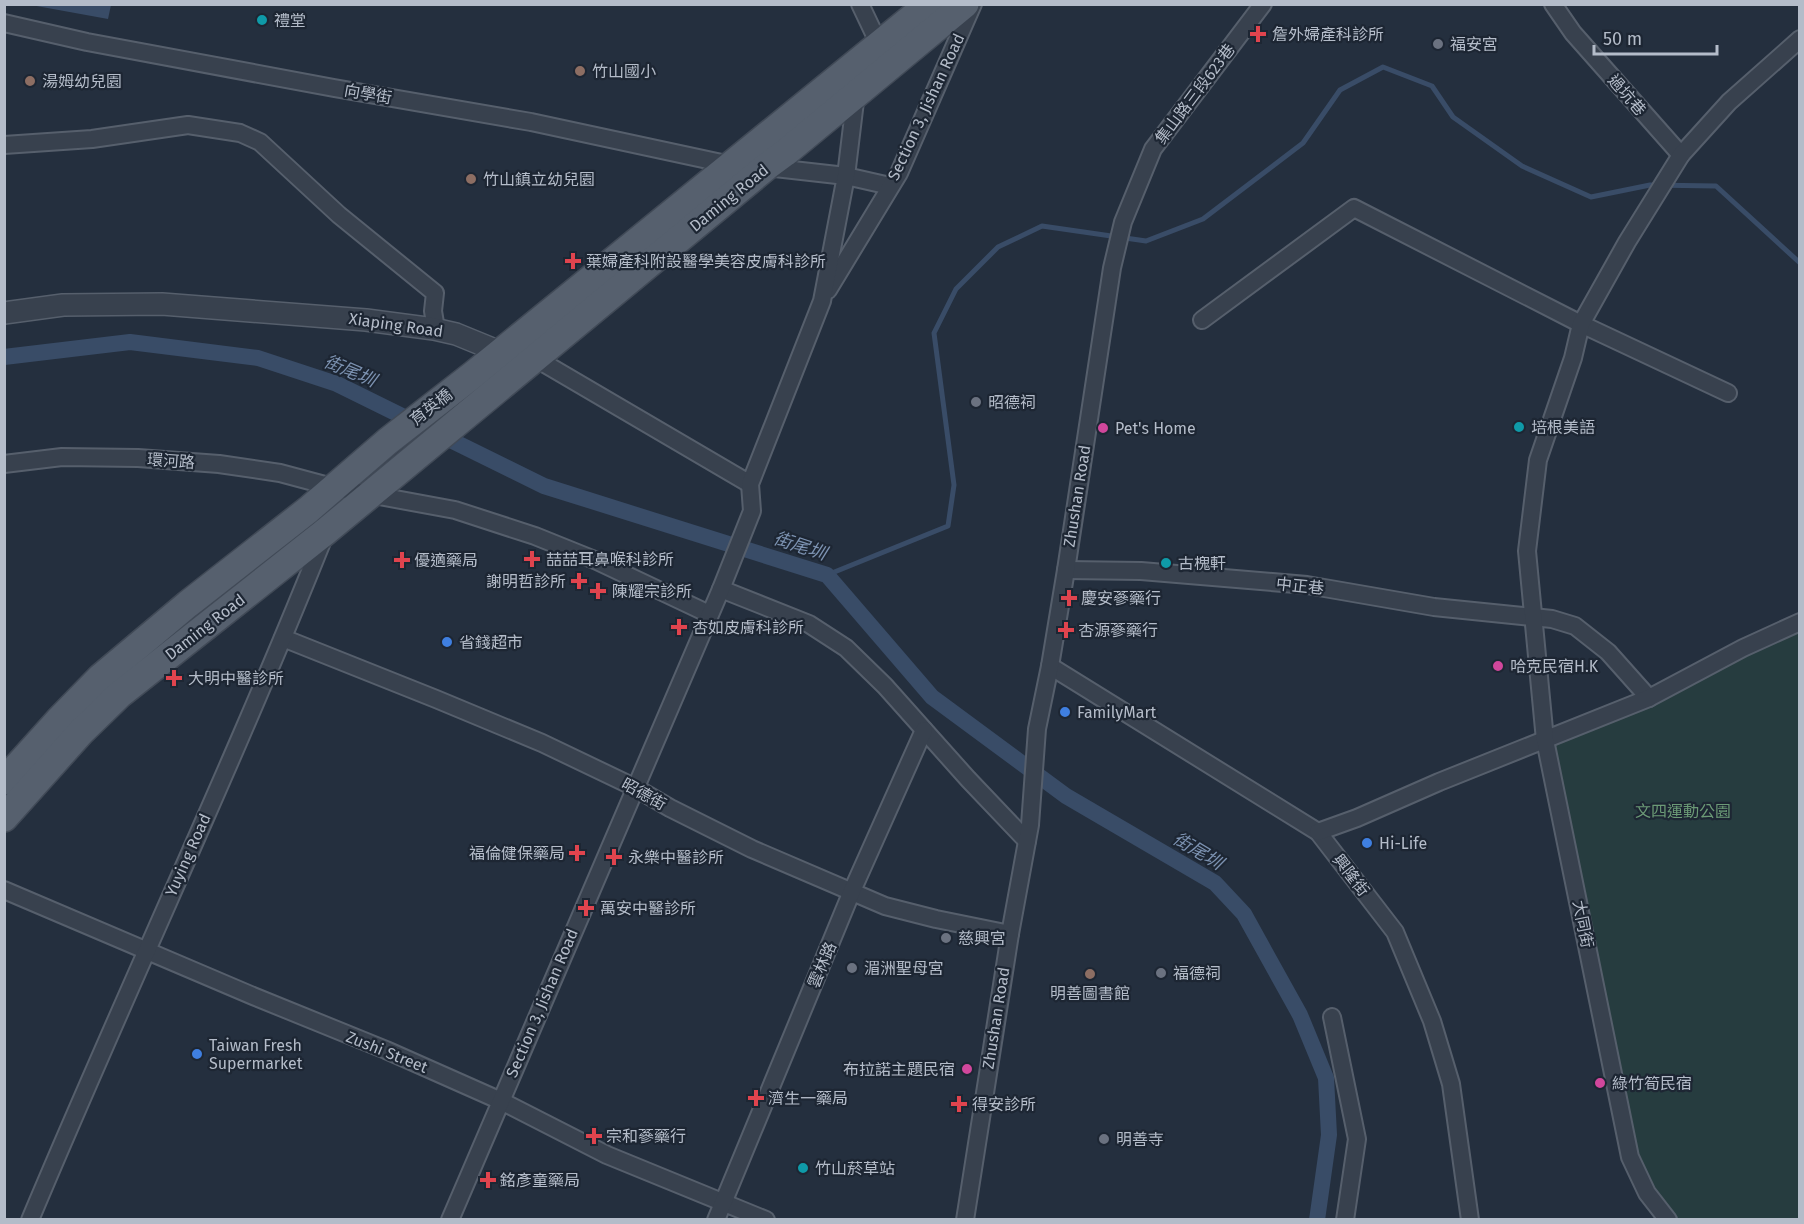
<svg xmlns="http://www.w3.org/2000/svg" width="1804" height="1224" font-family="'Fira Sans','Noto Sans TC',sans-serif">
<rect width="100%" height="100%" fill="#242f3e"/>
<!-- green -->
<path fill="#263c3f" d="M1799 622V1219H1669L1630 1157 1551 743Z"/>
<!-- water -->
<path fill="#394c67" d="M31 5H111L108 19Z"/>
<g fill="none" stroke-linecap="round" stroke-linejoin="round">
<!-- stream -->
<path stroke="#394c67" stroke-width="5" d="M827 575 948 526 954 485 934 333 956 289 998 247 1042 226 1146 241 1203 219 1303 143 1340 90 1383 67 1432 86 1453 117 1522 166 1591 197 1650 185 1716 186 1800 263"/>
<!-- canal -->
<path stroke="#394c67" stroke-width="16" d="M4 357 130 342 258 358 337 384 544 486 827 575 932 697 1066 796 1215 883 1244 914 1300 1015 1326 1078 1329 1135 1317 1220"/>
<!-- minor casing -->
<g stroke="#565f6c" stroke-width="20">
<g id="minor">
<path d="M860 4 879 44 876 50"/>
<path d="M1553 4 1573 33 1681 155"/>
<path d="M4 23 87 42 334 88 531 122 731 165"/>
<path d="M4 145 92 139 188 125 240 133 260 142 339 215 435 293 433 311 436 329"/>
<path d="M766 167 846 176 890 186"/>
<path d="M828 290 899 173 973 4"/>
<path d="M1202 320 1354 208 1581 324 1728 393"/>
<path d="M535 358 750 484"/>
<path d="M4 464 62 457 138 458 219 464 280 473 336 488 455 510 535 536 597 561 709 614"/>
<path d="M1066 570 1141 571 1307 585 1434 607 1552 619 1575 626 1608 652 1649 698"/>
<path d="M721 589 809 624 846 648 885 686 968 779 1027 841"/>
<path d="M283 638 436 699 542 743 634 787 670 808 752 849 885 906 936 919 1010 934"/>
<path d="M1050 666 1318 832 1395 932 1432 1021 1451 1084 1470 1220"/>
<path d="M1318 832 1357 818 1439 782 1649 698 1743 648 1800 622"/>
<path d="M4 890 253 996 386 1050 501 1101 607 1155 766 1220"/>
<path d="M1332 1017 1357 1139 1345 1220"/>
<path d="M30 1220C126 991 232 767 324 537"/>
<path d="M450 1220 721 589 752 511 750 484 822 301 846 176 856 93"/>
<path d="M716 1220 852 891 924 730"/>
<path d="M965 1220 1010 934 1030 825 1037 729 1050 666 1066 570 1112 268 1123 222 1153 149 1263 4"/>
<path d="M1668 1220 1647 1193 1630 1157 1545 740 1527 551 1538 460 1573 358 1581 324 1627 242 1681 155 1729 102 1800 39"/>
</g>
</g>
<!-- tertiary casing -->
<g stroke="#565f6c" stroke-width="24">
<path id="tertiary" d="M4 313 63 305 162 304 366 320 434 329 456 334 500 352 514 354"/>
</g>
<!-- primary casing -->
<g stroke="#414a57" stroke-width="30">
<g id="primary">
<path d="M4 781 59 720 101 677 188 604 308 510 388 441 474 374 929 4"/>
<path d="M4 818 81 732 119 695 325 532 766 167 785 153 965 4"/>
</g>
</g>
<!-- minor -->
<use href="#minor" stroke="#38414e" stroke-width="16"/>
<!-- tertiary -->
<use href="#tertiary" stroke="#38414e" stroke-width="21"/>
<!-- primary -->
<use href="#primary" stroke="#56606e" stroke-width="27"/>
</g>
<!-- markers -->
<g fill="#0f9aa8" stroke="#1d2633" stroke-width="2">
<circle cx="262" cy="20" r="6"/>
<circle cx="1519" cy="427" r="6"/>
<circle cx="1166" cy="563" r="6"/>
<circle cx="803" cy="1168" r="6"/>
</g>
<g fill="#e0444e" stroke="#1d2633" stroke-width="2">
<path d="M1255 25h6v6h6v6h-6v6h-6v-6h-6v-6h6z"/>
<path d="M570 252h6v6h6v6h-6v6h-6v-6h-6v-6h6z"/>
<path d="M529 550h6v6h6v6h-6v6h-6v-6h-6v-6h6z"/>
<path d="M399 551h6v6h6v6h-6v6h-6v-6h-6v-6h6z"/>
<path d="M576 572h6v6h6v6h-6v6h-6v-6h-6v-6h6z"/>
<path d="M595 582h6v6h6v6h-6v6h-6v-6h-6v-6h6z"/>
<path d="M1066 589h6v6h6v6h-6v6h-6v-6h-6v-6h6z"/>
<path d="M676 618h6v6h6v6h-6v6h-6v-6h-6v-6h6z"/>
<path d="M1063 621h6v6h6v6h-6v6h-6v-6h-6v-6h6z"/>
<path d="M171 669h6v6h6v6h-6v6h-6v-6h-6v-6h6z"/>
<path d="M574 844h6v6h6v6h-6v6h-6v-6h-6v-6h6z"/>
<path d="M611 848h6v6h6v6h-6v6h-6v-6h-6v-6h6z"/>
<path d="M583 899h6v6h6v6h-6v6h-6v-6h-6v-6h6z"/>
<path d="M753 1089h6v6h6v6h-6v6h-6v-6h-6v-6h6z"/>
<path d="M956 1095h6v6h6v6h-6v6h-6v-6h-6v-6h6z"/>
<path d="M591 1127h6v6h6v6h-6v6h-6v-6h-6v-6h6z"/>
<path d="M485 1171h6v6h6v6h-6v6h-6v-6h-6v-6h6z"/>
</g>
<g fill="#6b7280" stroke="#1d2633" stroke-width="2">
<circle cx="1438" cy="44" r="6"/>
<circle cx="976" cy="402" r="6"/>
<circle cx="946" cy="938" r="6"/>
<circle cx="852" cy="968" r="6"/>
<circle cx="1161" cy="973" r="6"/>
<circle cx="1104" cy="1139" r="6"/>
</g>
<g fill="#8d6e63" stroke="#1d2633" stroke-width="2">
<circle cx="580" cy="71" r="6"/>
<circle cx="30" cy="81" r="6"/>
<circle cx="471" cy="179" r="6"/>
<circle cx="1090" cy="974" r="6"/>
</g>
<g fill="#d1479c" stroke="#1d2633" stroke-width="2">
<circle cx="1103" cy="428" r="6"/>
<circle cx="1498" cy="666" r="6"/>
<circle cx="967" cy="1069" r="6"/>
<circle cx="1600" cy="1083" r="6"/>
</g>
<g fill="#3f7fe0" stroke="#1d2633" stroke-width="2">
<circle cx="447" cy="642" r="6"/>
<circle cx="1065" cy="712" r="6"/>
<circle cx="1367" cy="843" r="6"/>
<circle cx="197" cy="1054" r="6"/>
</g>
<g text-anchor="middle" dominant-baseline="central" stroke-width="4.5" stroke-linejoin="round" paint-order="stroke">
<!-- poi labels -->
<g font-size="16" fill="#b4bcc9" stroke="#1d2633" text-anchor="start">
<text x="274" y="20">禮堂</text>
<text x="1272" y="34">詹外婦產科診所</text>
<text x="1450" y="44">福安宮</text>
<text x="592" y="71">竹山國小</text>
<text x="42" y="81">湯姆幼兒園</text>
<text x="483" y="179">竹山鎮立幼兒園</text>
<text x="586" y="261">葉婦產科附設醫學美容皮膚科診所</text>
<text x="988" y="402">昭德祠</text>
<text x="1531" y="427">培根美語</text>
<text x="1115" y="428">Pet's Home</text>
<text x="546" y="559">喆喆耳鼻喉科診所</text>
<text x="414" y="560">優適藥局</text>
<text x="1178" y="563">古槐軒</text>
<text x="566" y="581" text-anchor="end">謝明哲診所</text>
<text x="612" y="591">陳耀宗診所</text>
<text x="1081" y="598">慶安蔘藥行</text>
<text x="692" y="627">杏如皮膚科診所</text>
<text x="1078" y="630">杏源蔘藥行</text>
<text x="459" y="642">省錢超市</text>
<text x="1510" y="666">哈克民宿H.K</text>
<text x="188" y="678">大明中醫診所</text>
<text x="1077" y="712">FamilyMart</text>
<text x="1379" y="843">Hi-Life</text>
<text x="565" y="853" text-anchor="end">福倫健保藥局</text>
<text x="628" y="857">永樂中醫診所</text>
<text x="600" y="908">萬安中醫診所</text>
<text x="958" y="938">慈興宮</text>
<text x="864" y="968">湄洲聖母宮</text>
<text x="1173" y="973">福德祠</text>
<text x="1090" y="993" text-anchor="middle">明善圖書館</text>
<text x="209" y="1045">Taiwan Fresh<tspan x="209" dy="18">Supermarket</tspan></text>
<text x="955" y="1069" text-anchor="end">布拉諾主題民宿</text>
<text x="1612" y="1083">綠竹筍民宿</text>
<text x="768" y="1098">濟生一藥局</text>
<text x="972" y="1104">得安診所</text>
<text x="606" y="1136">宗和蔘藥行</text>
<text x="1116" y="1139">明善寺</text>
<text x="815" y="1168">竹山菸草站</text>
<text x="500" y="1180">銘彥童藥局</text>
</g>
<!-- street labels -->
<g font-size="16" fill="#b4bcc9" stroke="#1d2633">
<text transform="translate(368 94) rotate(10)">向學街</text>
<text transform="translate(1195 94) rotate(-53)">集山路三段623巷</text>
<text transform="translate(1627 95) rotate(49)">過坑巷</text>
<text transform="translate(926 107) rotate(-65)">Section 3, Jishan Road</text>
<text transform="translate(729 198) rotate(-39)">Daming Road</text>
<text transform="translate(396 325) rotate(8)">Xiaping Road</text>
<text transform="translate(431 407) rotate(-38)">育英橋</text>
<text transform="translate(171 461) rotate(4)">環河路</text>
<text transform="translate(1077 496) rotate(-81)">Zhushan Road</text>
<text transform="translate(1300 586) rotate(6)">中正巷</text>
<text transform="translate(205 627) rotate(-38)">Daming Road</text>
<text transform="translate(644 794) rotate(29)">昭德街</text>
<text transform="translate(188 855) rotate(-66)">Yuying Road</text>
<text transform="translate(1351 875) rotate(52)">興隆街</text>
<text transform="translate(1583 924) rotate(79)">大同街</text>
<text transform="translate(822 965) rotate(-67)">雲林路</text>
<text transform="translate(542 1003) rotate(-67)">Section 3, Jishan Road</text>
<text transform="translate(996 1018) rotate(-81)">Zhushan Road</text>
<text transform="translate(387 1052) rotate(22)">Zushi Street</text>
</g>
<!-- park labels -->
<g font-size="16" fill="#6b9a76" stroke="#1d2633">
<text x="1683" y="811">文四運動公園</text>
</g>
<!-- water labels -->
<g font-size="18" font-style="italic" fill="#7c92b1" stroke="#1d2633">
<text transform="translate(350 371) rotate(23)">街尾圳</text>
<text transform="translate(800 546) rotate(18)">街尾圳</text>
<text transform="translate(1198 851) rotate(31)">街尾圳</text>
</g>
</g>
<!-- border -->
<rect width="1804" height="1224" fill="none" stroke="#b4bcc9" stroke-width="12"/>
<!-- scale -->
<path d="M1594 45v9h123v-9" fill="none" stroke="#b4bcc9" stroke-width="3"/>
<text x="1603" y="45" font-size="18" fill="#b4bcc9" stroke="#1d2633" stroke-width="4.5" paint-order="stroke">50 m</text>
</svg>
